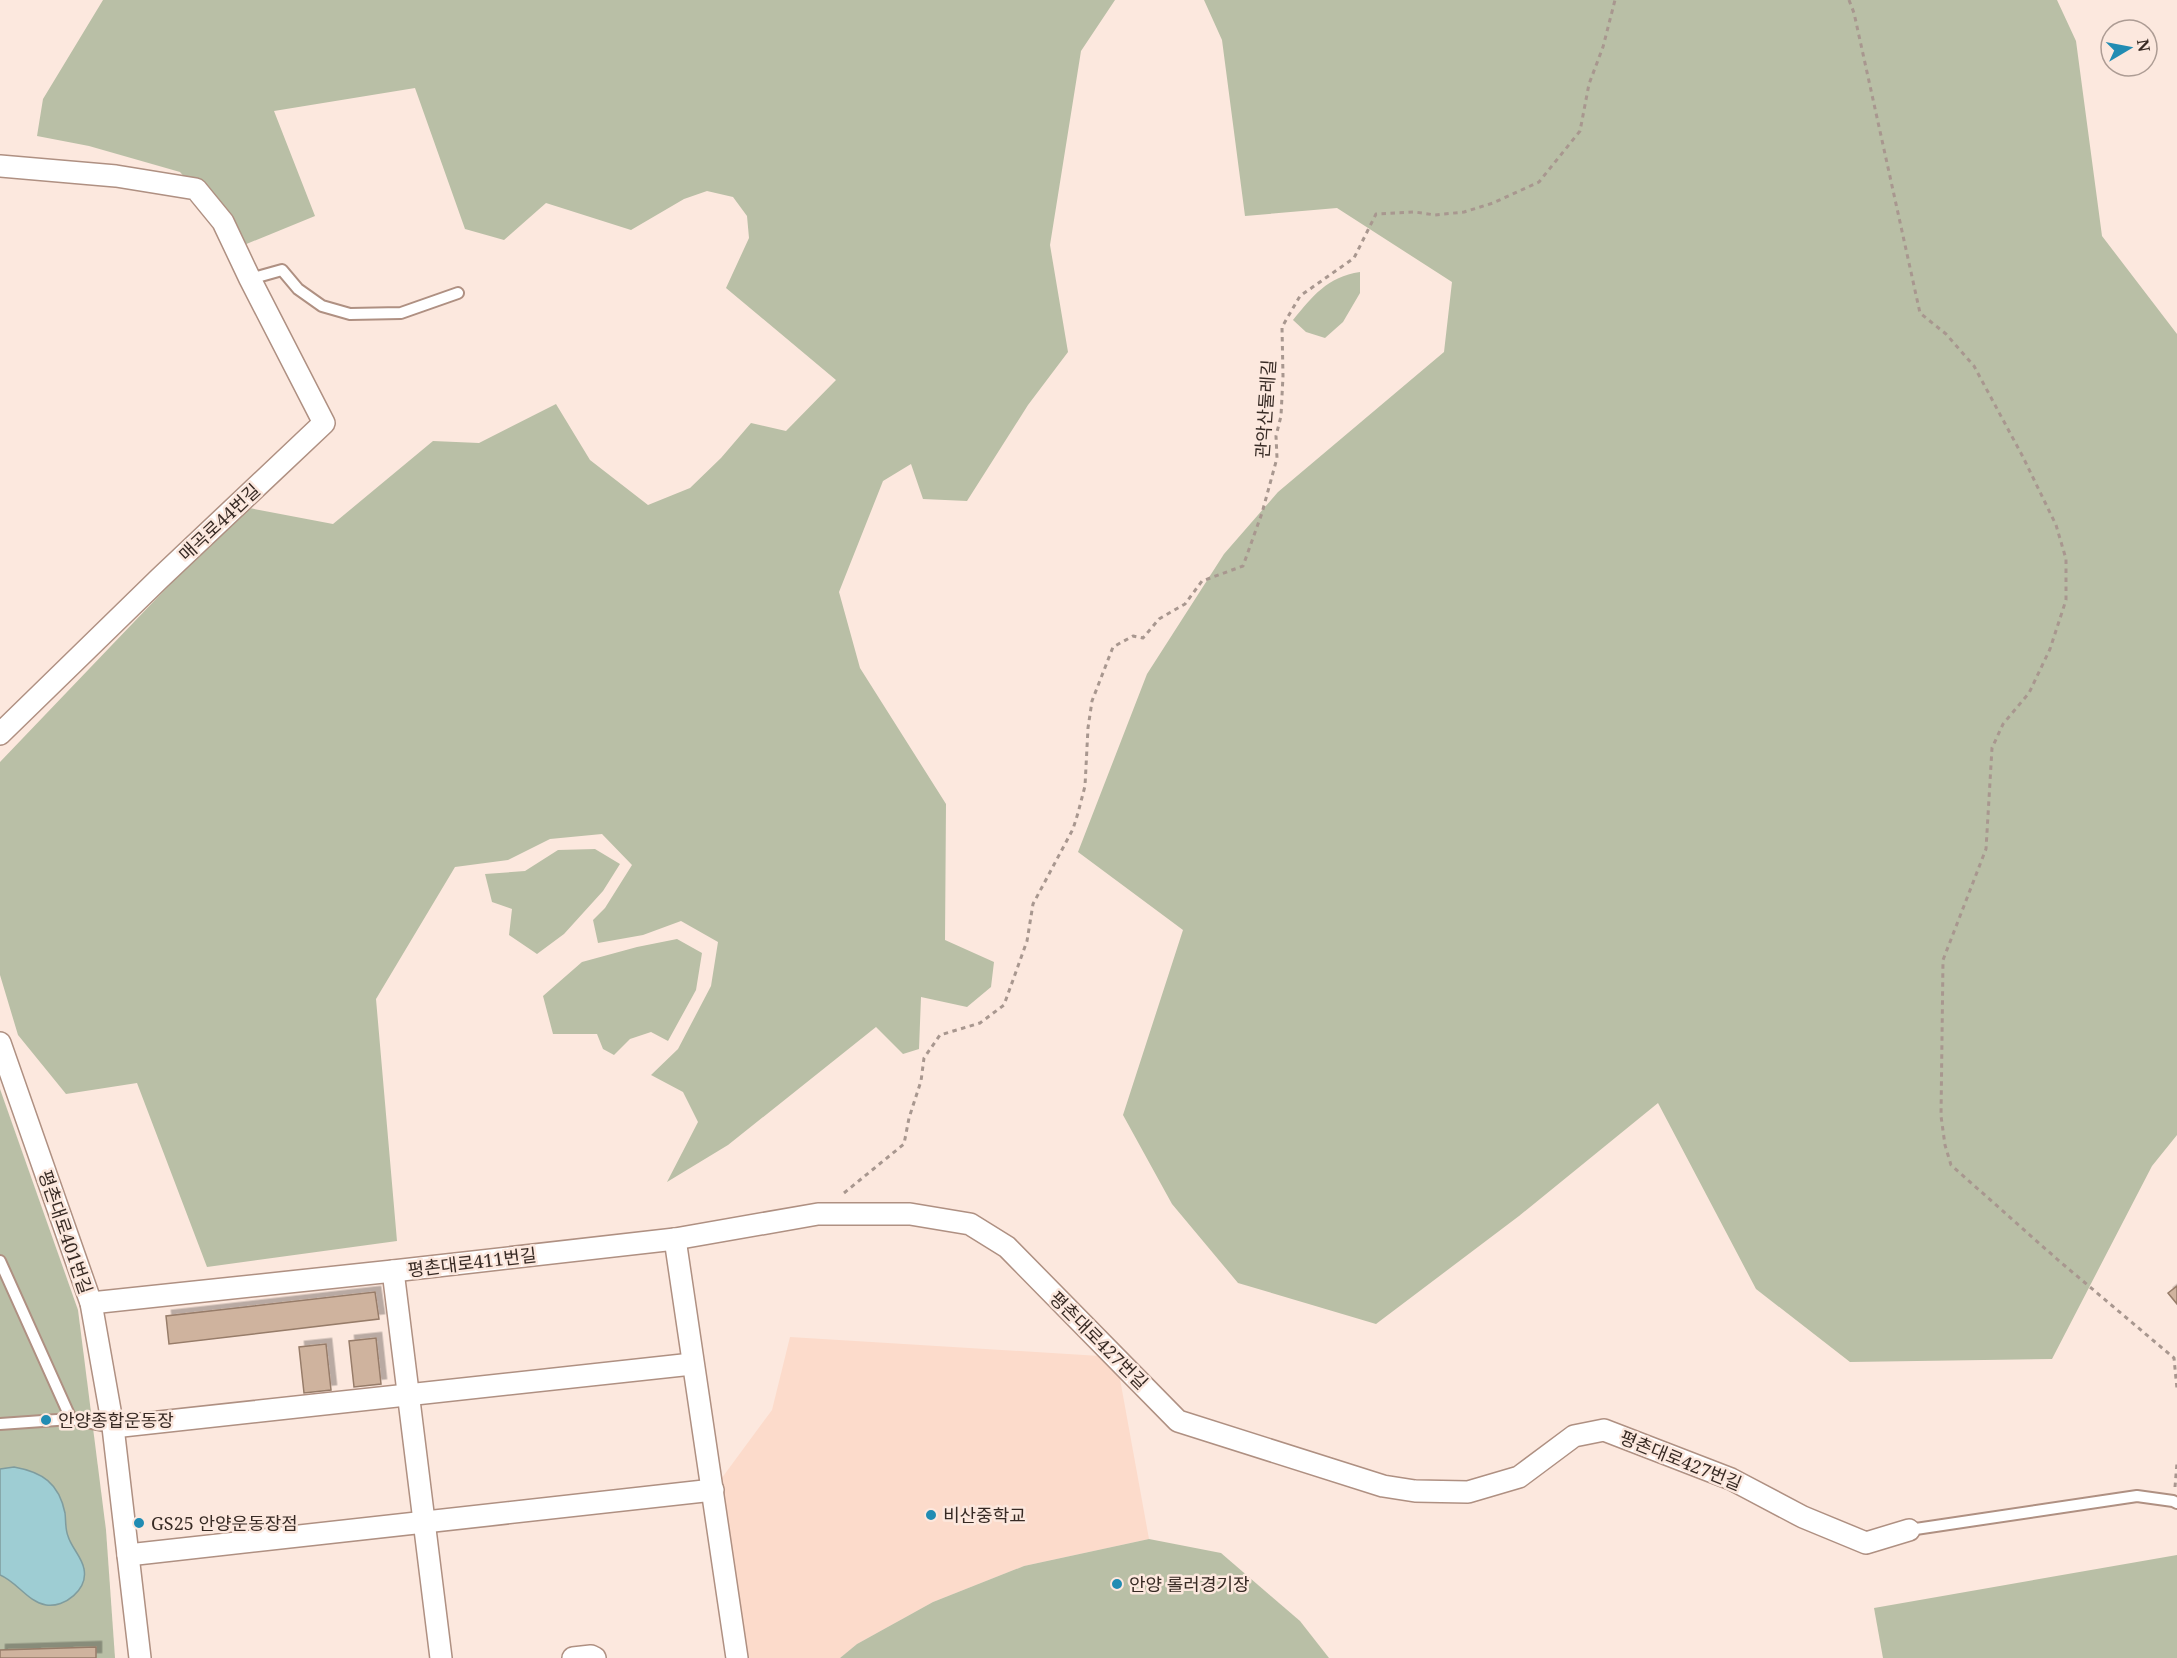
<svg xmlns="http://www.w3.org/2000/svg" width="2177" height="1658" font-family="'Noto Serif','Noto Sans KR',serif">
<defs>
<filter id="shadow"><feDropShadow dx="5.5" dy="-5.5" stdDeviation="0" flood-color="#0004"/></filter>
</defs>
<rect width="100%" height="100%" fill="#fce8de"/>
<!-- built -->
<path fill="#fcdbcb" d="M790 1337 1116 1357 1149 1539 1024 1566 933 1602 857 1644 840 1658H739L713 1490 772 1410Z"/>
<!-- green -->
<g fill="#b9bfa6">
<path d="M103 0H1115L1081 51 1050 245 1068 352 1028 405 967 501 923 499 911 464 883 481 839 592 860 668 946 804 945 940 994 962 991 987 967 1007 921 997 919 1049 903 1054 876 1027 728 1145 667 1182 698 1122 683 1092 651 1075 678 1049 711 986 718 942 681 921 643 935 598 943 593 920 605 908 632 865 602 834 550 839 508 860 455 867 376 999 397 1241 207 1267 137 1083 66 1094 18 1035 0 975V762L244 507 333 524 433 441 479 443 556 404 590 460 648 505 690 488 721 458 751 423 786 431 836 380 726 288 749 238 747 216 733 197 707 191 684 199 631 230 546 203 504 240 465 229 415 88 274 111 315 216 244 245 180 172 89 146 37 136 43 99Z"/>
<path d="M1204 0H2057L2076 41 2102 236 2177 334V1135L2152 1166 2052 1359 1850 1362 1756 1289 1658 1103 1519 1216 1376 1324 1238 1283 1172 1204 1123 1115 1183 930 1078 852 1147 674 1224 554 1278 492 1444 352 1452 282 1337 208 1245 216 1222 40Z"/>
<path d="M1360 272V293L1343 322 1325 338 1306 332 1293 320C1313 296 1327 277 1360 272Z"/>
<path d="M595 849 620 864 603 891 564 934 537 954 509 935 512 909 492 902 485 874 525 871 558 850Z"/>
<path d="M677 939 702 953 696 990 668 1041 651 1032 630 1039 614 1055 603 1049 597 1034H553L543 996 582 962 637 947Z"/>
<path d="M0 1089 78 1310 106 1530 115 1658H0Z"/>
<path d="M1149 1539 1221 1553 1300 1621 1329 1658H840L857 1644 933 1602 1024 1566Z"/>
<path d="M2177 1555V1658H1883L1874 1608Z"/>
</g>
<!-- water -->
<path fill="#9ecdd3" stroke="#7f9c9e" stroke-width="1.5" d="M14 1467C42 1472 59 1483 65 1513 66 1520 65 1529 68 1536 71 1547 82 1557 84 1569 88 1589 65 1608 46 1605 28 1602 17 1582 0 1575V1469Z"/>
<!-- building -->
<g fill="#cfb39e" stroke="#977c69" stroke-width="1.5" filter="url(#shadow)">
<path d="M2177 1286V1304L2168 1293Z"/>
<path d="M375 1292 379 1319 169 1344 166 1316Z"/>
<path d="M376 1338 381 1384 354 1387 349 1341Z"/>
<path d="M326 1344 331 1390 304 1393 299 1347Z"/>
<path d="M96 1647V1658H0V1650Z"/>
</g>
<g fill="none" stroke-linecap="round" stroke-linejoin="round">
<!-- lane casing -->
<g stroke="#af9082" stroke-width="14">
<g id="lane">
<path d="M250 279 282 270 298 289 322 306 350 314 401 313 458 293"/>
<path d="M0 1261 71 1419 0 1424"/>
<path d="M71 1419 113 1427"/>
<path d="M1909 1530 2137 1496 2173 1501 2177 1503"/>
</g>
</g>
<!-- street casing -->
<g stroke="#af9082" stroke-width="24">
<g id="street">
<path d="M0 166 116 176 196 189 223 222 250 279 324 423 160 578 0 734"/>
<path d="M0 1043 91 1303 113 1427 140 1658"/>
<path d="M675 1239 737 1658"/>
<path d="M393 1271 441 1658"/>
<path d="M91 1303 393 1271 675 1239 818 1214H910L970 1224 1007 1247 1178 1421 1383 1486 1415 1491 1468 1492 1519 1477 1574 1436 1604 1430 1731 1479 1803 1517 1866 1543 1909 1530"/>
<path d="M113 1427 692 1364"/>
<path d="M128 1555 713 1490"/>
<path d="M573 1658 591 1656 595 1658"/>
</g>
</g>
<!-- path -->
<g stroke="#a8978f" stroke-width="3" stroke-dasharray="4.5 4.5" stroke-linecap="butt">
<path d="M1849 0 1854 13 1920 313 1946 334 1974 366 2023 457 2056 525 2066 559V600L2050 649 2029 693 2003 724 1992 748 1986 849 1943 960 1941 1116 1945 1145 1951 1165 2058 1260 2174 1358 2177 1389"/>
<path d="M844 1193 904 1144 909 1118 921 1081 924 1058 940 1035 980 1023 1004 1005 1027 941 1033 904 1073 829 1078 813 1085 786 1088 728 1092 701 1113 647 1133 636 1143 638 1159 619 1185 604 1202 581 1243 566 1262 513 1277 458 1276 436 1281 416 1283 376 1282 327 1300 296 1354 258 1376 214 1415 212 1435 215 1464 212 1493 203 1539 182 1580 131 1589 84 1603 47 1615 0"/>
<path d="M2175 1487 2177 1463"/>
</g>
<!-- lane -->
<use href="#lane" stroke="#fff" stroke-width="10"/>
<!-- street -->
<use href="#street" stroke="#fff" stroke-width="21"/>
</g>
<!-- markers -->
<g fill="#218cb3" stroke="#fce8de" stroke-width="2">
<circle cx="46" cy="1420" r="6"/>
<circle cx="931" cy="1515" r="6"/>
<circle cx="139" cy="1523" r="6"/>
<circle cx="1117" cy="1584" r="6"/>
</g>
<g text-anchor="middle" dominant-baseline="central" stroke-width="5" stroke-linejoin="round" paint-order="stroke">
<!-- street labels -->
<g font-size="18" fill="#372a24" stroke="#fce8de">
<text transform="translate(1265 409) rotate(-86)">관악산둘레길</text>
<text transform="translate(219 522) rotate(-43)">매곡로44번길</text>
<text transform="translate(66 1232) rotate(71)">평촌대로401번길</text>
<text transform="translate(472 1262) rotate(-7)">평촌대로411번길</text>
<text transform="translate(1099 1340) rotate(45)">평촌대로427번길</text>
<text transform="translate(1681 1460) rotate(22)">평촌대로427번길</text>
</g>
<!-- poi labels -->
<g font-size="18" fill="#372a24" stroke="#fce8de" text-anchor="start">
<text x="58" y="1420">안양종합운동장</text>
<text x="943" y="1515">비산중학교</text>
<text x="151" y="1523">GS25 안양운동장점</text>
<text x="1129" y="1584">안양 롤러경기장</text>
</g>
</g>
<!-- north arrow -->
<g transform="translate(2129 48) rotate(80)"><circle r="28" fill="#fce8de" stroke="#ad9c94" stroke-width="1.5"/>
<path d="M0-4.5L10 22L0 15L-10 22Z" fill="#218cb3"/>
<text y="-9" font-size="16" font-weight="bold" text-anchor="middle" fill="#372a24">N</text>
</g>
</svg>
